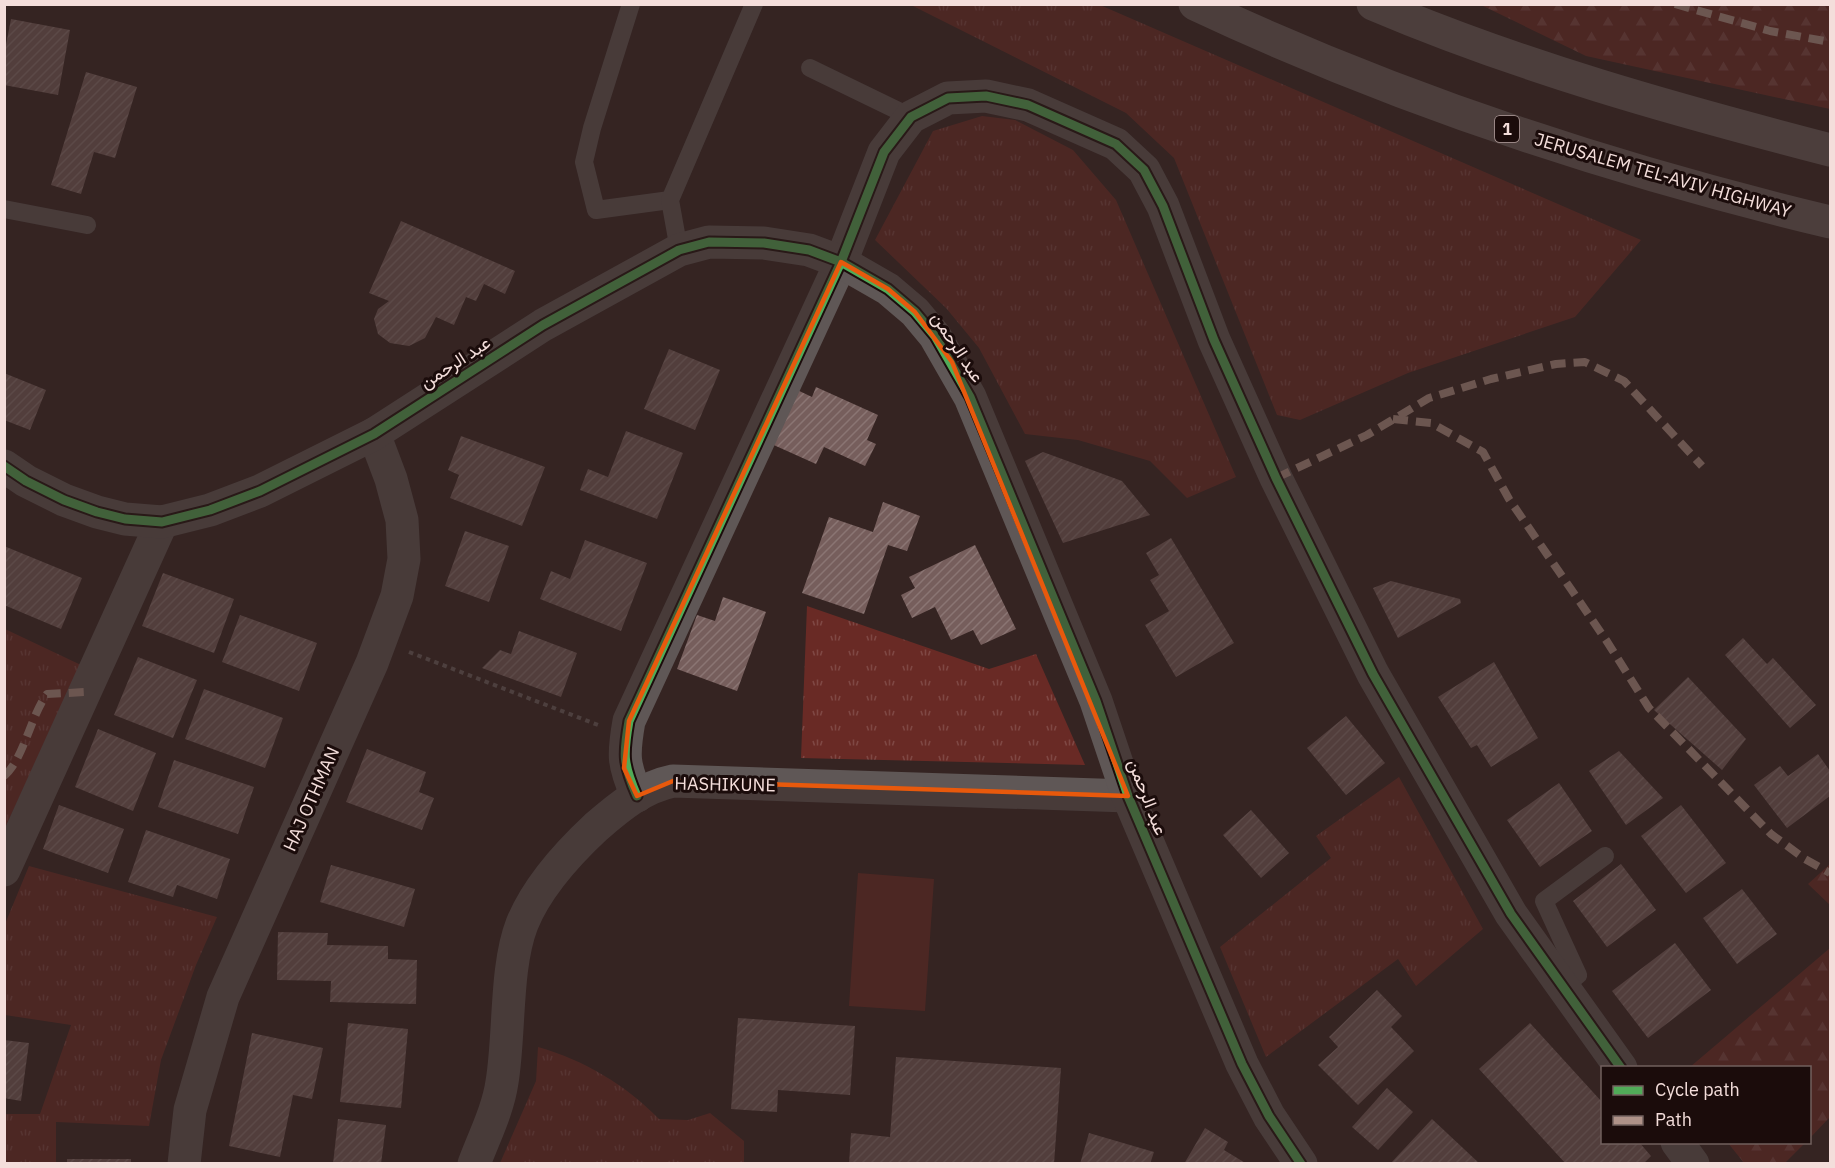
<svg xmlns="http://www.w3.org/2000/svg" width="1835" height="1168" font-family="'IBM Plex Sans',Vazirmatn,sans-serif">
<defs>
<pattern id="grass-tufts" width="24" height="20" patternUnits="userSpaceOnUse" patternTransform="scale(1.5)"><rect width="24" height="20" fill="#692a25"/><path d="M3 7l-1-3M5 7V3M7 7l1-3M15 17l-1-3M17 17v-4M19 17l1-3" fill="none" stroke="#7f4844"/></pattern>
<pattern id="forest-firs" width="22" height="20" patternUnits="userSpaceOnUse" patternTransform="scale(1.5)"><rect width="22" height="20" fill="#692a25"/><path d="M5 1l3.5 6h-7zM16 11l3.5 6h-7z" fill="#7f4844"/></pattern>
<pattern id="building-hatch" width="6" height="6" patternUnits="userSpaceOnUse" patternTransform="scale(1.5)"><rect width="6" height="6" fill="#765e5c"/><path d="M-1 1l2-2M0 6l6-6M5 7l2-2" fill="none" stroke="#8a7573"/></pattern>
</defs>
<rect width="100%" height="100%" fill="#352422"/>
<!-- grass -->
<g fill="url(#grass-tufts)">
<path d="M911 5H1100L1641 240 1575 317 1408 373 1300 420 1277 415 1174 158 1126 113Z"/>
<path d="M982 116 1015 120 1073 150 1116 200 1236 477 1187 498 1150 461 1078 440 1025 434 979 348 946 308 875 240 933 131Z"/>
<path d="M807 606 989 669 1036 654 1085 765 801 758Z"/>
<path d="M5 629 81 665 5 828Z"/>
<path d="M1399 777 1483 929 1416 986 1398 959 1266 1057 1220 947 1331 858 1316 836Z"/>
<path d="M29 866 217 917 196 965 161 1060 149 1126 56 1122V1163H5V1114H40L71 1025 5 1015V924Z"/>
<path d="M538 1047C584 1060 626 1085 659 1119L688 1120 710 1113 744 1141V1163H500L536 1081Z"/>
</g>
<!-- forest -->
<g fill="url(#forest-firs)">
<path d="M1481 5H1830V109L1586 56Z"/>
<path d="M1830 864V905L1808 884Z"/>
<path d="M1830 948V1117L1810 1138V1068L1690 1067Z"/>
<path d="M1728 1143H1805L1784 1164 1744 1163Z"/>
</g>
<!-- park -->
<path fill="#692a25" d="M858 873 934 879 925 1011 849 1006Z"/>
<!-- building -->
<g fill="url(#building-hatch)">
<path d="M11 19 70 30 58 95 4 85V55Z"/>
<path d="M86 72 137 87 115 158 94 152 81 194 51 185Z"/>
<path d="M401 221 515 271 505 294 484 284 476 301 466 297 454 325 436 317 425 338 409 346 390 343 378 334 374 319 378 309 389 301 369 293Z"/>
<path d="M669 349 720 370 695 430 644 409Z"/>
<path d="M4 373 46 390 30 430 4 420Z"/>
<path d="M816 387 878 415 867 440 876 444 865 466 824 447 816 464 767 442 793 388 812 397Z"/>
<path d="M626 431 683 453 657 519 580 490 588 469 608 477Z"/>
<path d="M461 436 545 467 522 526 450 498 459 475 448 470Z"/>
<path d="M1043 452 1122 481 1150 515 1063 543 1025 461Z"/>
<path d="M883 502 920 516 907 551 888 545 864 614 802 593 829 517 873 532Z"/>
<path d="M465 531 509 546 489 602 445 586Z"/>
<path d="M1171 538 1234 643 1176 677 1145 625 1169 611 1150 580 1159 575 1146 553Z"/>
<path d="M585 540 647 563 621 631 540 599 551 571 570 579Z"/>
<path d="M975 545 1016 629 981 645 973 630 951 640 935 607 912 618 901 595 915 588 909 577Z"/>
<path d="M4 546 82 578 61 629 4 605Z"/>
<path d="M163 573 234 599 214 653 142 626Z"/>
<path d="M1391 581 1460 599 1461 603 1398 638 1373 588Z"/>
<path d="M723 597 766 612 737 691 677 669 697 615 715 621Z"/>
<path d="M240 615 317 643 299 691 222 662Z"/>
<path d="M519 631 577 653 561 697 482 668 500 650 511 654Z"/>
<path d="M1743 638 1767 664 1773 658 1816 705 1790 728 1725 655Z"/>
<path d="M138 657 197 680 173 738 114 715Z"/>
<path d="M1494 662 1538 738 1491 767 1477 745 1471 748 1438 697Z"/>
<path d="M1688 677 1746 739 1722 770 1654 710Z"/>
<path d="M204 689 283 718 265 768 185 739Z"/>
<path d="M1346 716 1385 763 1346 795 1307 748Z"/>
<path d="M98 729 156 753 133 811 75 787Z"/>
<path d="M367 749 426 772 419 792 434 798 422 830 346 802Z"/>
<path d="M1619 751 1663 798 1626 825 1589 771Z"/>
<path d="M1818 754 1830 771V796L1787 828 1754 785 1780 766 1788 776Z"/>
<path d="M174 760 254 787 238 834 158 807Z"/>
<path d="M1559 783 1592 831 1540 867 1507 820Z"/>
<path d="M59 805 124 829 108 873 43 849Z"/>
<path d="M1681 805 1726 863 1686 893 1641 836Z"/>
<path d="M1251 810 1289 853 1261 878 1223 835Z"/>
<path d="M146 830 230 859 217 899 177 885 173 897 128 882Z"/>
<path d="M1621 864 1656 910 1607 947 1573 901Z"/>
<path d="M331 865 415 889 404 927 320 902Z"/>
<path d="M1742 889 1777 934 1737 964 1703 918Z"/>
<path d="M278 932 328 933 327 945 388 946V959L417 960 416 1004 330 1002 331 981 277 980Z"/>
<path d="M1675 943 1711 990 1648 1038 1612 991Z"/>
<path d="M1377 990 1402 1016 1391 1027 1414 1051 1358 1105 1318 1065 1338 1047 1329 1037Z"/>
<path d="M738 1018 855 1026 850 1095 778 1090 777 1112 731 1109Z"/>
<path d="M348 1023 408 1029 401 1108 340 1102Z"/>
<path d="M1530 1023 1602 1102V1142H1639L1651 1156 1643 1164H1566L1479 1069Z"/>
<path d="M252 1033 323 1048 312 1099 293 1095 280 1157 229 1146Z"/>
<path d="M4 1040 29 1043 21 1101 4 1098Z"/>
<path d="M896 1057 1061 1068 1054 1164H849L851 1133 890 1137Z"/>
<path d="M1387 1088 1413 1112 1378 1150 1352 1127Z"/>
<path d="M338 1119 386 1125 381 1164H333Z"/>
<path d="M1432 1119 1480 1164H1390Z"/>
<path d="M1205 1128 1228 1142 1224 1150 1247 1164H1184Z"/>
<path d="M1089 1133 1154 1152 1150 1164H1080Z"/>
<rect x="67" y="1159" width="64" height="5"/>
</g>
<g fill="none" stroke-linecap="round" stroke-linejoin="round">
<!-- path -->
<path stroke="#6a615f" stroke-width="4" stroke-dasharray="4.5 4.5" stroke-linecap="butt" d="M409 652 598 725"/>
<!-- service -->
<g stroke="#5f5756" stroke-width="18">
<path d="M631 4 592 128 584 162 596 210 670 200"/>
<path d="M810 68 911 117"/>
<path d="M4 209 87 225"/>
<path d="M679 250 670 200 754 4"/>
<path d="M1564 987 1578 975 1544 901 1605 856"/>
</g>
<!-- minor -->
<g stroke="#5f5756" stroke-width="33">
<path d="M637 796C623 764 623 755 629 721L841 262 884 152 911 117 948 98 986 96 1028 105 1116 144 1144 170 1163 206 1214 340 1276 478 1373 674 1511 914 1621 1068"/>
<path d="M4 870 162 522"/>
<path d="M1677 1142 1693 1164"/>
<path d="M184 1164 190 1110 223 997 372 663 397 596 404 559 402 520 391 479 374 434"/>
<path d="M474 1164C484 1137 498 1110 502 1082 510 1034 505 968 522 924 537 887 567 854 596 827 619 807 643 787 673 781L1128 796"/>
</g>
<!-- tertiary -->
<path stroke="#5f5756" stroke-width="33" d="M4 466 26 481 64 500 97 512 125 519 162 522 210 510 260 491 374 434 543 325 679 250 709 242 764 243 809 250 841 262 888 289 915 312 935 336 970 397 1096 701 1128 796 1242 1064 1269 1116 1301 1164"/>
<!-- trunk -->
<g stroke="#685e5c" stroke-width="33">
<path d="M1195 4C1397 99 1613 170 1830 222"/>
<path d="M1373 4C1521 67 1676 110 1830 150"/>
</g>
<!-- quiet -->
<g stroke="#af9288" stroke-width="8" stroke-dasharray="15 8" stroke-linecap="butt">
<path d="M1675 4 1770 31 1830 42"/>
<path d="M1393 419 1431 423 1483 452 1509 499 1606 640 1649 708 1771 834 1805 859 1830 873"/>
<path d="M1276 478 1367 435 1429 398 1491 379 1556 364 1585 362 1624 381 1702 466"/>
<path d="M4 776C23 761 31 715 47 694L86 692"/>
</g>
<!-- cycleway casing -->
<g stroke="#1b0c0b" stroke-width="13">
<g id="cycleway">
<path d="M4 466 26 481 64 500 97 512 125 519 162 522 210 510 260 491 374 434 543 325 679 250 709 242 764 243 809 250 841 262 888 289 915 312 935 336 970 397 1096 701 1128 796 1242 1064 1269 1116 1301 1164"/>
<path d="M637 796C623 764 623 755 629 721L841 262 884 152 911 117 948 98 986 96 1028 105 1116 144 1144 170 1163 206 1214 340 1276 478 1373 674 1511 914 1621 1068"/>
</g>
</g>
<!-- cycleway -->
<use href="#cycleway" stroke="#51ab58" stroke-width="9"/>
</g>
<!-- marked area -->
<path d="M0 0H1835V1168H0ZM841 262 888 289 915 312 952 362 1128 796 673 781 637 796 624 768 629 721Z" fill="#352422" fill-opacity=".55" fill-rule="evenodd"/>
<path fill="none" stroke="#e8590c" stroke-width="4.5" stroke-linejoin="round" d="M841 262 888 289 915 312 952 362 1128 796 673 781 637 796 624 768 629 721Z"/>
<g text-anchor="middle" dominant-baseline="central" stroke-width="6" stroke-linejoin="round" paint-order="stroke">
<!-- shield labels -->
<rect fill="#1b0c0b" stroke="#b39f9d" stroke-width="1.5" x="1495" y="116" width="24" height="26" rx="4.5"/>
<g font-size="16" font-weight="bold" fill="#f4dedb">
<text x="1507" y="129">1</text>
</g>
<!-- street labels -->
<g font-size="18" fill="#f4dedb" stroke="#1b0c0b">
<text transform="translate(1663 175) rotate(16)">JERUSALEM TEL-AVIV HIGHWAY</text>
<text transform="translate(958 347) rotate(57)">عبد الرحمن</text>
<text transform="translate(455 362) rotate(-33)">عبد الرحمن</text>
<text transform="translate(725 784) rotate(1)">HASHIKUNE</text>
<text transform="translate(1148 797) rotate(69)">عبد الرحمن</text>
<text transform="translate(311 799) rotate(-66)">HAJ OTHMAN</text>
</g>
</g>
<!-- border -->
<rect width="1835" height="1168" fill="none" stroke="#f4dedb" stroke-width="12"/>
<!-- legend -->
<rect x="1601" y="1066" width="210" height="78" fill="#1b0c0b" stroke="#72605e" stroke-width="1.5"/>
<rect x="1613" y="1086" width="30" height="9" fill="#51ab58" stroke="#72605e" stroke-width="1.5"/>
<text x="1655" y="1096" font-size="18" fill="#f4dedb">Cycle path</text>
<rect x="1613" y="1116" width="30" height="9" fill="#af9288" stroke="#72605e" stroke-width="1.5"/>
<text x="1655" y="1126" font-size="18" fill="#f4dedb">Path</text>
</svg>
